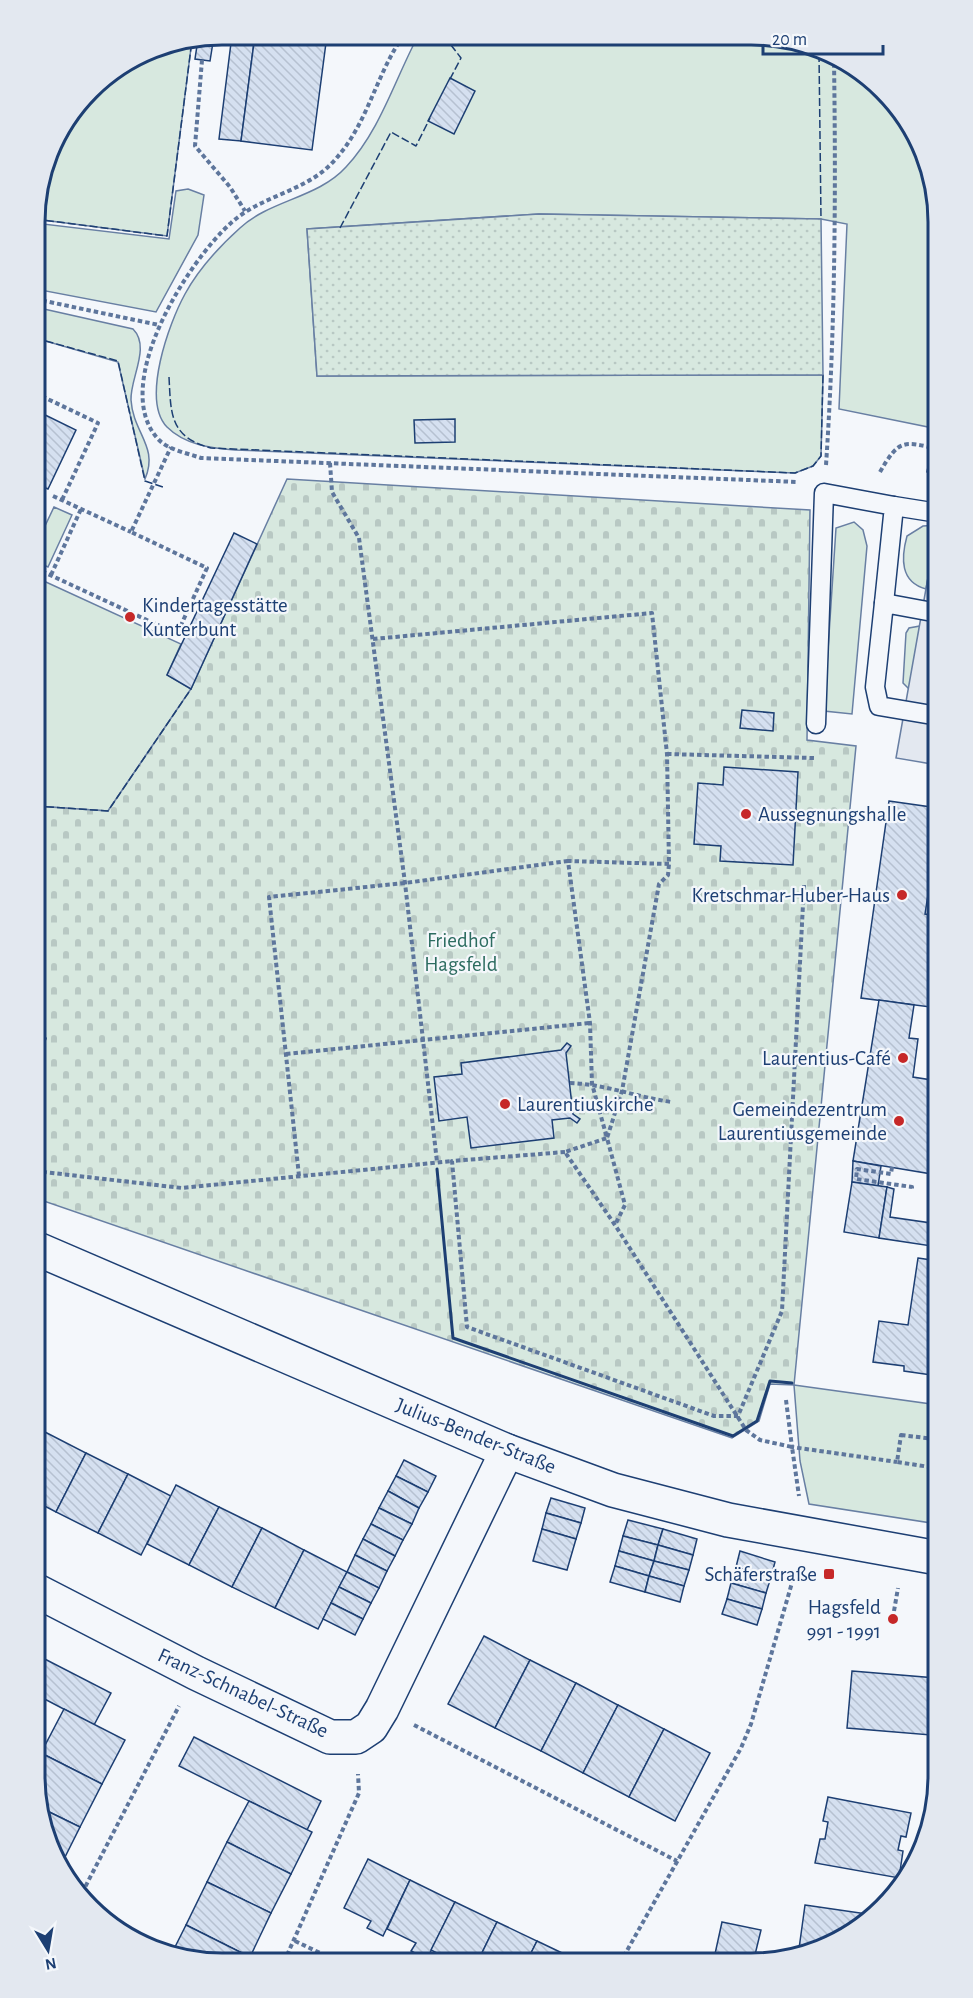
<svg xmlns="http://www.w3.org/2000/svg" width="973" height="1998" font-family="'Alegreya Sans',sans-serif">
<defs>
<pattern id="cemetery-stones" width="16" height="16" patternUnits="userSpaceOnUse" patternTransform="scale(1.5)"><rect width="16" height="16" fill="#d7e8df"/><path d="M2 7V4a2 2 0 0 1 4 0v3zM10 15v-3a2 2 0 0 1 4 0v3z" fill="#b8c8c3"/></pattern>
<pattern id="garden-dots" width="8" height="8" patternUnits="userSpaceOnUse" patternTransform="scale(1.5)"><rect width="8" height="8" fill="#d7e8df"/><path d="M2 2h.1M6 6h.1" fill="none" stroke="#b8c8c3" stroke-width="1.8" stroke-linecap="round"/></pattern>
<pattern id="building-back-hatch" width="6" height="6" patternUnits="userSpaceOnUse" patternTransform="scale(1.5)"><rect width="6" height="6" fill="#d5e0f0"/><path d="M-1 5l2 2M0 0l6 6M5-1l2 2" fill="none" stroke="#b6c1d1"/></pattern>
</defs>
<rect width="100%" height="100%" fill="#f4f7fb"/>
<!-- green -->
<g fill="#d7e8df" stroke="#687fa3" stroke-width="1.5">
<path d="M418 36 788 38 875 81 929 162 938 222V429L839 409 847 224 821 219 539 214 307 229 317 376 823 375 821 456 813 466 795 473 235 450C211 448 185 445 167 427 141 400 169 323 185 294 198 270 220 246 240 228 270 200 318 198 346 167 380 131 395 79 418 36Z"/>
<path d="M192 40 167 236 35 219V209L54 139 98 81 150 49Z"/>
<path d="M188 189 204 195 198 235 156 312 35 289V223L169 239 176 191Z"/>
<path d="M35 307 133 329C151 347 130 378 131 400 133 433 159 447 145 479L118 362 35 338Z"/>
<path d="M54 507 72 515 48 567 35 561V547Z"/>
<path d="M854 522 863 530 867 546 852 714 824 711 836 528Z"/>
<path d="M938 525 926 589C900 582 901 558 907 536L923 526Z"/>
<path d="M35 577 181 644 167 675 191 689 108 811 35 806Z"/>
<path d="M920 626 909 689 903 683 906 633 909 628Z"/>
<path d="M794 1385 938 1405V1524L809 1504 800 1461Z"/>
</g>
<!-- cemetery -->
<path fill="url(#cemetery-stones)" stroke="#687fa3" stroke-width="1.5" d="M287 479 810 510 807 740 856 746 794 1385 770 1384 759 1421 732 1438 35 1198V1062L46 1039 35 1033V806L108 811 191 689Z"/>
<!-- garden -->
<path fill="url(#garden-dots)" stroke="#687fa3" stroke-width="1.5" d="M539 214 821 219 823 375 317 376 307 229Z"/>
<!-- parking -->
<path fill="#e3e8f0" stroke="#687fa3" stroke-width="1.5" d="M930 566 938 568V765L896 758Z"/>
<!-- building -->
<g fill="url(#building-back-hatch)" stroke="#1d3f73" stroke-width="1.5">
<path d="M232 35H255L241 141 219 139Z"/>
<path d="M255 35H327L312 150 241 141Z"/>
<path d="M214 36 210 61 195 59 198 39Z"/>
<path d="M450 78 475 91 454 134 428 121Z"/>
<path d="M35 410 76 430 48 489 43 487 35 504Z"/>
<path d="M455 419V442L415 443 414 420Z"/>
<path d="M234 533 257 544 191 689 167 675Z"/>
<path d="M742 710 774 713 773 731 740 728Z"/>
<path d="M724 767 798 772 793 865 720 861 721 846 694 844 698 783 723 785Z"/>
<path d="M889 801 938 808V876L931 875 925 914 938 916V1008L861 998Z"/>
<path d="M879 1000 914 1005 909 1038 918 1039 913 1077 938 1081V1175L853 1161Z"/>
<path d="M35 1033 46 1038 35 1062Z"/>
<path d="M567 1043 571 1046 566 1053 573 1114 580 1119 577 1123 570 1118 552 1120 554 1138 471 1148 467 1117 439 1121 434 1077 462 1074 461 1063 561 1050Z"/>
<path d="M853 1161 881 1166 878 1186 852 1182Z"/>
<path d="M852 1182 887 1187 879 1238 844 1232Z"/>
<path d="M887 1187 894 1189 890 1217 938 1224V1247L879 1238Z"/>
<path d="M918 1258 938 1261V1376L904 1371V1366L873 1362 879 1321 908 1325Z"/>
<path d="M35 1426 43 1431 35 1447Z"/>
<path d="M43 1431 86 1453 56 1512 35 1501V1447Z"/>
<path d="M86 1453 128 1474 98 1533 56 1512Z"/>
<path d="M404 1460 436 1476 428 1492 396 1476Z"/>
<path d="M128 1474 171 1496 141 1555 98 1533Z"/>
<path d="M396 1476 428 1492 419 1508 388 1491Z"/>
<path d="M176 1485 219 1507 189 1565 147 1544Z"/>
<path d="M388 1491 419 1508 412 1524 379 1508Z"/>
<path d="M551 1498 585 1508 581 1523 546 1513Z"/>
<path d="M219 1507 262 1528 232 1587 189 1565Z"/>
<path d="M379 1508 412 1524 403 1540 371 1524Z"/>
<path d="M546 1513 581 1523 576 1539 542 1529Z"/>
<path d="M628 1520 663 1529 658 1545 623 1536Z"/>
<path d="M371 1524 403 1540 395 1556 363 1539Z"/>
<path d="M262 1528 304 1550 275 1608 232 1587Z"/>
<path d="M542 1529 576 1539 567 1570 533 1561Z"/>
<path d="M663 1529 697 1539 693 1555 658 1545Z"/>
<path d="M623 1536 658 1545 654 1561 619 1551Z"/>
<path d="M363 1539 395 1556 387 1571 355 1555Z"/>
<path d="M658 1545 693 1555 689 1570 654 1561Z"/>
<path d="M304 1550 347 1572 318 1629 275 1608Z"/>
<path d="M619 1551 654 1561 649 1576 615 1566Z"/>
<path d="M740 1551 775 1562 771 1577 736 1567Z"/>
<path d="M355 1555 387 1571 379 1588 347 1572Z"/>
<path d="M654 1561 689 1570 684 1586 649 1576Z"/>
<path d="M615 1566 649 1576 645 1592 610 1582Z"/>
<path d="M736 1567 771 1577 766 1593 731 1583Z"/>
<path d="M347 1572 379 1588 371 1603 339 1587Z"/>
<path d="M649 1576 684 1586 680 1602 645 1592Z"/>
<path d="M731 1583 766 1593 762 1609 727 1599Z"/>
<path d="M339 1587 371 1603 363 1619 331 1603Z"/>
<path d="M727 1599 762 1609 757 1625 722 1614Z"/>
<path d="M331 1603 363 1619 355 1635 323 1619Z"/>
<path d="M484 1636 530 1660 495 1728 448 1704Z"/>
<path d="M35 1654 111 1693 94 1725 35 1694Z"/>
<path d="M530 1660 576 1683 541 1751 495 1728Z"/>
<path d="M852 1671 936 1678 931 1735 847 1728Z"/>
<path d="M576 1683 618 1705 583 1773 541 1751Z"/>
<path d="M618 1705 664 1729 629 1797 583 1773Z"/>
<path d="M64 1709 125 1740 102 1784 41 1753Z"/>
<path d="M664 1729 710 1753 675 1821 629 1797Z"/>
<path d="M194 1737 321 1801 307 1830 179 1766Z"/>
<path d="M41 1753 102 1784 80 1827 39 1807 35 1766Z"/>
<path d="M828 1797 911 1813 906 1837 901 1836 898 1850 903 1851 899 1878 815 1863 820 1839H825L828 1822 823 1821Z"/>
<path d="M249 1801 312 1832 291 1874 227 1842Z"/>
<path d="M39 1807 80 1827 62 1863 44 1836Z"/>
<path d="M227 1842 291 1874 271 1913 207 1882Z"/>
<path d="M368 1859 410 1880 383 1936 367 1928 371 1921 344 1908Z"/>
<path d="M410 1880 455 1902 427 1959 411 1951 416 1943 387 1929Z"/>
<path d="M207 1882 271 1913 250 1957 186 1925Z"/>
<path d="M455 1902 497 1922 477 1963H456L431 1950Z"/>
<path d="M805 1905 874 1915 856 1932 811 1954 798 1956Z"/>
<path d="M497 1922 537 1941 526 1963H477Z"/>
<path d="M722 1922 761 1930 753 1963H713Z"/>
<path d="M186 1925 250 1957 247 1962H197L171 1955Z"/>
<path d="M537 1941 581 1962 526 1963Z"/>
</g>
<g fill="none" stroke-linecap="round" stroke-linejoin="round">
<!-- lane casing -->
<g stroke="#1d3f73" stroke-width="21">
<g id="lane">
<path d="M894 506 938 513"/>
<path d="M938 716 879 706 875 687 884 603 938 613"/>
<path d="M816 724 824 493 894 506 884 603"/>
</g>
</g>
<!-- street casing -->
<g stroke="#1d3f73" stroke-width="36">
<g id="street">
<path d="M35 1248 507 1451 613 1490 728 1520 938 1558"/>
<path d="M35 1590 196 1673 330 1737H356L371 1727 382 1709 507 1451"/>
</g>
</g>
<!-- path -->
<g stroke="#5e769c" stroke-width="4" stroke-dasharray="4.5 3" stroke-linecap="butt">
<path d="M403 36C374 78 367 129 329 166 302 192 259 197 231 223 188 261 108 387 159 440 169 450 187 453 201 458L798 482"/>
<path d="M202 60 195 146 230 187 245 211"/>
<path d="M35 299 159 325"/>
<path d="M35 393 98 423 62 500"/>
<path d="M330 463 332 492 359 538 405 883 437 1162"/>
<path d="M826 465C835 330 836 196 834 61"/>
<path d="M880 472C899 439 903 441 938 449"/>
<path d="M53 496 131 532"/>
<path d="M35 568 177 634 207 568 131 532 171 447"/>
<path d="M51 575 81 509"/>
<path d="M373 639 652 613 667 754 669 864 668 875 659 884 622 1091 607 1138 625 1205 615 1225"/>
<path d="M667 754 814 758"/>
<path d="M669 864 568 861 590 1023 592 1084 607 1138 565 1152 615 1225 746 1430 760 1440 792 1447 799 1496"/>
<path d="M286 1054 590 1023"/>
<path d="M570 1083C604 1084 637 1097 671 1102"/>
<path d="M565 1152 452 1161 467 1327 714 1416H738L782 1311 804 885"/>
<path d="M892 1167 891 1174 857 1169 856 1179 912 1187V1189"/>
<path d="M35 1171 182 1188 452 1161"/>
<path d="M299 1176 269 897 405 883 568 861"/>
<path d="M786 1400 792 1447 897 1462"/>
<path d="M901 1435 934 1439 930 1467 897 1462Z"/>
<path d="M932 1453 938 1454"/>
<path d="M894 1611 898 1588"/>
<path d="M414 1725 677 1861"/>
<path d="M82 1893 179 1706"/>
<path d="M295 1941 339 1962"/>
<path d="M284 1962 359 1793 358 1774"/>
<path d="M620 1963 741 1748 751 1724 796 1569"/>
</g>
<!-- lane -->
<use href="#lane" stroke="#f4f7fb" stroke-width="18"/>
<!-- street -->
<use href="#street" stroke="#f4f7fb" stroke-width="33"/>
<!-- hedge -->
<path stroke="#2c6c60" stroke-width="4.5" stroke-dasharray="3 4.5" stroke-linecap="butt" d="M932 561 938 562"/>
<!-- fence -->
<g stroke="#1d3f73" stroke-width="1.5" stroke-dasharray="8 3" stroke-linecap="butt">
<path d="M444 36 461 58 449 81"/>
<path d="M819 54 821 219"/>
<path d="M35 219 167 236 192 40"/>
<path d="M340 228 391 132 416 146 430 118"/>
<path d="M35 338 118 361 145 481 163 487"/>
<path d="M169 377C171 413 169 437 211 448L795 473 813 466 821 456 823 375"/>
<path d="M938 483 927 472 930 455 938 457"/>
<path d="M938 556 933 555 938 522"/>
<path d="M35 806 108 811 191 689"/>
</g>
<!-- wall -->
<path stroke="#1d3f73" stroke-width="3" d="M437 1169 453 1338 733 1436 757 1421 770 1381 792 1383"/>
</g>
<!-- markers -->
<g fill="#c62828" stroke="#f4f7fb" stroke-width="2">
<circle cx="130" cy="617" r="6"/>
<circle cx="746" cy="814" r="6"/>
<circle cx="902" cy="895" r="6"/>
<circle cx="903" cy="1058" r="6"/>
<circle cx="505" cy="1104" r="6"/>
<circle cx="899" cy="1121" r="6"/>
<rect x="823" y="1568" width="12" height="12" rx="3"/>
<circle cx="893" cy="1619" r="6"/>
</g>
<g text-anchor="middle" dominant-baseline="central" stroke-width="4.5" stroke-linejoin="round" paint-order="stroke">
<!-- poi labels -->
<g font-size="21" fill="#1d3f73" stroke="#f4f7fb" text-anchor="end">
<text x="142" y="605" text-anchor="start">Kindertagesstätte<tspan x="142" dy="24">Kunterbunt</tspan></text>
<text x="758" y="814" text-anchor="start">Aussegnungshalle</text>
<text x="890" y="895">Kretschmar-Huber-Haus</text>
<text x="891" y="1058">Laurentius-Café</text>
<text x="517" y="1104" text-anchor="start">Laurentiuskirche</text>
<text x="887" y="1109">Gemeindezentrum<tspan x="887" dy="24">Laurentiusgemeinde</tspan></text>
<text x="817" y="1574">Schäferstraße</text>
<text x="881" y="1607">Hagsfeld<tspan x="881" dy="24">991 - 1991</tspan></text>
</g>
<!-- park labels -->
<g font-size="21" fill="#2c6c60" stroke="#f4f7fb">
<text x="461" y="940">Friedhof<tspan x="461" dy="24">Hagsfeld</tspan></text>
</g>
<!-- street labels -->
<g font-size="21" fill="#1d3f73" stroke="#f4f7fb">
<text transform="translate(476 1436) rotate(22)">Julius-Bender-Straße</text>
<text transform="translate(243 1693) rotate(25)">Franz-Schnabel-Straße</text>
</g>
</g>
<!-- crop -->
<path d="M0 0H973V1998H0ZM222 45H751A177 177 0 0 1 928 222V1776A177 177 0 0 1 751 1953H222A177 177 0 0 1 45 1776V222A177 177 0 0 1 222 45Z" fill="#e3e8f0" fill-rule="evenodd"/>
<path fill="none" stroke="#1d3f73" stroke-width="3" d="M222 45H751A177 177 0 0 1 928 222V1776A177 177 0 0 1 751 1953H222A177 177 0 0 1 45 1776V222A177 177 0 0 1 222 45Z"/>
<!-- north arrow -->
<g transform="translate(48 1950) rotate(169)" stroke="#f4f7fb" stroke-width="4.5" paint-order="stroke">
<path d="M0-4.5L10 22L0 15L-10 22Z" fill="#1d3f73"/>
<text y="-9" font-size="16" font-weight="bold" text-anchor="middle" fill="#1d3f73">N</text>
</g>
<!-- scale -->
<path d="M763 45v9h120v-9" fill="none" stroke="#1d3f73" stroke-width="3"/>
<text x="772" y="45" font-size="18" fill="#1d3f73" stroke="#f4f7fb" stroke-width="4.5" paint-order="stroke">20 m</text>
</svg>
